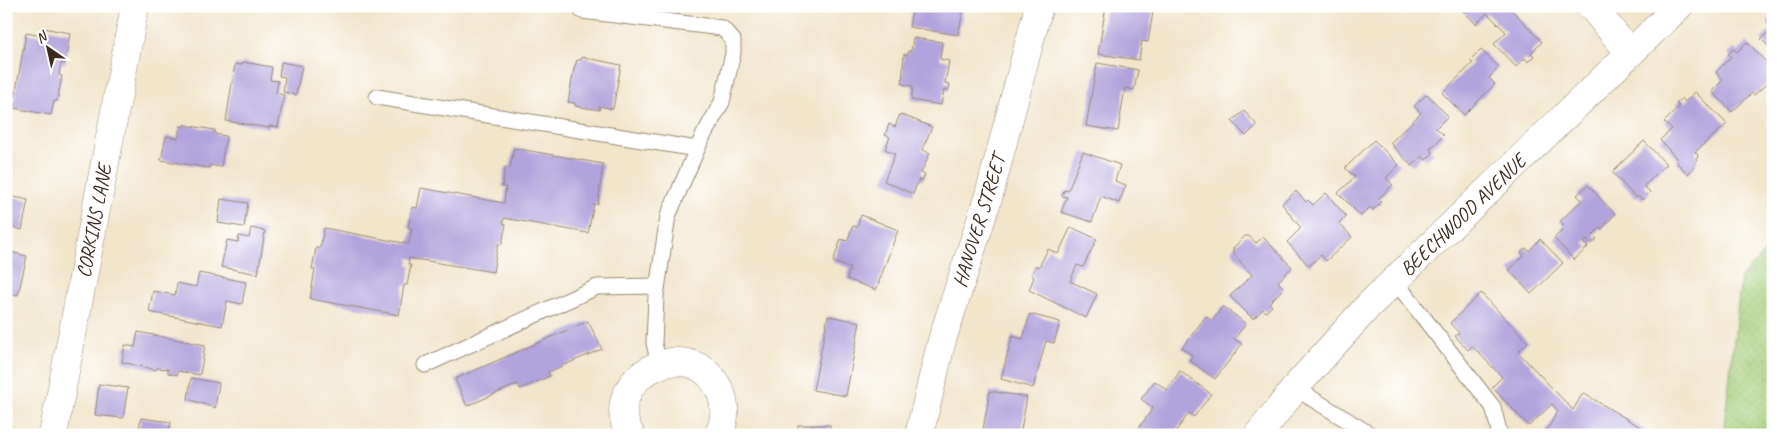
<svg xmlns="http://www.w3.org/2000/svg" width="1779" height="441" font-family="Caveat,sans-serif">
<defs>
<pattern id="green-dots" width="8" height="8" patternUnits="userSpaceOnUse" patternTransform="scale(1.25)"><rect width="8" height="8" fill="#a5ce7a"/><path d="M2 2h.1M6 6h.1" fill="none" stroke="#8fb169" stroke-width="1.8" stroke-linecap="round"/></pattern>
</defs>
<rect width="100%" height="100%" fill="#fff"/>
<filter id="ink" filterUnits="userSpaceOnUse"><feTurbulence type="fractalNoise" baseFrequency=".02" numOctaves="2"/><feDisplacementMap in="SourceGraphic" scale="10" xChannelSelector="R" yChannelSelector="G"/><feConvolveMatrix kernelMatrix="1 2 1 2 8 2 1 2 1" color-interpolation-filters="sRGB"/></filter>
<filter id="wash" filterUnits="userSpaceOnUse"><feTurbulence type="fractalNoise" baseFrequency=".0096" numOctaves="4" result="noise"/><feDisplacementMap in="SourceGraphic" scale="20" xChannelSelector="R" yChannelSelector="G"/><feGaussianBlur stdDeviation="1.12" result="paint"/><feColorMatrix in="noise" values="0 0 0 0 0 0 0 0 0 0 0 0 0 0 0 0 0 1.4 0 .05"/><feComposite in="paint" operator="in"/></filter>
<g filter="url(#wash)">
<rect width="100%" height="100%" fill="#f1e5ca"/>
<!-- green -->
<path fill="url(#green-dots)" stroke="#707c4c" d="M1773 242V435H1723L1741 278Z"/>
<g id="blocks">
<!-- building -->
<g fill="#b1a3dc">
<path d="M913 6H964L958 35 909 27Z"/>
<path d="M1106 6H1154L1148 42 1142 41 1139 60 1098 54Z"/>
<path d="M1463 6H1508L1542 42 1531 53 1534 56 1528 62 1525 58 1516 67 1494 44 1506 32 1487 13 1476 24 1461 9Z"/>
<path d="M1773 17V28L1767 22Z"/>
<path d="M43 28 70 33 65 64 61 63 59 75 62 76 57 101H54L51 115 13 108 26 33 42 36Z"/>
<path d="M1773 28V51L1761 39Z"/>
<path d="M913 38 942 42 940 59 949 61 945 83 950 84 948 91 944 90 941 105 911 100 913 86 902 84 904 54 908 55V51H911Z"/>
<path d="M1747 42 1773 69V78L1754 95 1752 93 1732 112 1712 91 1723 80 1716 72 1731 57 1728 54 1734 49 1737 52Z"/>
<path d="M1481 50 1499 67 1489 78 1495 84 1464 115 1442 93 1473 63 1470 61Z"/>
<path d="M582 57 621 65 613 109 599 106 600 110 575 106V103L568 102 574 69 577 60H581Z"/>
<path d="M243 62 272 67 270 80 278 81 276 93 284 95 278 127 269 126V128L226 121 235 64 242 65Z"/>
<path d="M281 62 302 66 296 95 283 92 285 77 279 76Z"/>
<path d="M1097 63 1138 70 1134 90 1125 88 1118 131 1086 126Z"/>
<path d="M1695 92 1727 124 1695 152 1698 155 1695 166 1688 174 1676 162 1678 160 1660 140 1672 129 1664 122 1679 107 1676 104 1682 98 1685 102Z"/>
<path d="M1427 94 1448 116 1436 128 1444 135 1430 149 1433 153 1426 160 1422 156 1412 166 1390 143 1421 113 1414 106Z"/>
<path d="M1244 111 1257 125 1246 136 1232 121Z"/>
<path d="M900 114 932 127 922 150 930 153 921 173 925 175 922 181 919 179 913 194 884 181 895 154 885 149 890 137 885 135 889 124 895 127Z"/>
<path d="M184 125 215 130V134L226 136 221 167 209 165V168L161 160 166 136 178 138 180 126 183 127Z"/>
<path d="M1374 140 1399 165 1386 178 1393 185 1378 199 1381 202 1373 210 1370 207 1361 216 1338 193 1355 177 1345 168Z"/>
<path d="M1644 141 1666 164 1644 186 1650 192 1642 200 1638 196 1636 198 1612 172Z"/>
<path d="M514 148 603 164 598 204H594L588 233 504 218 503 223 506 224 502 244H498L493 272 409 258 408 265H411L407 285H404L399 315 310 299 315 269H312L316 248H320L324 228 409 244 412 228H408L412 207 417 208 421 188 504 203 506 187H502L505 167 510 168Z"/>
<path d="M1083 152 1120 165 1115 181 1126 185 1119 203 1101 196 1092 222 1061 212 1067 197 1062 196 1064 190 1068 191Z"/>
<path d="M1588 185 1615 214 1601 230 1600 228 1593 235 1597 239 1591 244 1587 240 1583 243 1588 247 1574 260 1554 238 1563 230 1561 228 1564 225 1560 221 1582 200 1577 195Z"/>
<path d="M1296 191 1306 202 1308 200 1313 205 1326 193 1346 216 1339 223 1352 237 1326 261 1321 255 1309 266 1287 242 1301 228 1282 204Z"/>
<path d="M6 195 28 200 22 230 12 227 7 248Z"/>
<path d="M221 199 248 203 244 227 218 223Z"/>
<path d="M861 215 898 230 876 290 847 279 850 268 833 262 841 239 847 241 853 226 857 227Z"/>
<path d="M1071 227 1097 239 1083 267 1077 265 1070 281 1097 294 1086 318 1029 290 1034 277 1031 275 1036 265 1039 267 1048 249 1058 254Z"/>
<path d="M251 228 265 231 258 274 221 267 227 240 238 242 239 236 249 238Z"/>
<path d="M1245 236H1249L1256 243 1263 237 1292 267 1278 282 1284 288 1269 303 1272 306 1266 312 1263 309 1253 319 1230 296 1252 275 1233 253V248Z"/>
<path d="M1540 239 1563 263 1531 294 1509 270 1524 256 1521 252 1526 248 1529 251Z"/>
<path d="M6 251 27 256 18 295 6 293Z"/>
<path d="M199 273 246 282 242 304 227 301 222 326 149 312 153 291 175 295 177 283 196 287Z"/>
<path d="M1481 293 1528 342 1518 352 1573 410 1583 393 1654 435H1544L1558 411 1552 404 1529 426 1492 387 1502 377 1472 346 1468 350 1455 336 1459 333 1450 323Z"/>
<path d="M1223 306 1246 324 1234 339 1242 344 1215 379 1189 360 1193 356 1182 348 1206 316 1212 321Z"/>
<path d="M1030 314 1060 322 1054 343 1046 341 1033 388 1001 379 1012 336 1023 339Z"/>
<path d="M828 316 860 322 846 396 813 390Z"/>
<path d="M588 321 602 349 548 372 550 376 520 389 518 384 467 406 455 379Z"/>
<path d="M138 332 205 345 200 375 178 371 177 375 168 373V369L157 368 156 370 122 362 125 345 135 347Z"/>
<path d="M1180 371 1211 394 1194 417 1189 413 1173 435H1146L1138 429 1153 408 1141 399 1155 381 1167 390Z"/>
<path d="M191 378 219 383 215 408 188 399Z"/>
<path d="M99 384 128 388 123 418 95 415Z"/>
<path d="M990 391 1027 397 1020 435H982Z"/>
<path d="M141 418 171 422 168 435H138Z"/>
<rect x="798" y="425" width="32" height="10"/>
</g>
</g>
</g>
<g filter="url(#ink)">
<use href="#blocks" fill-opacity="0" stroke="#968874" stroke-width="1"/>
<g fill="none" stroke-linecap="round" stroke-linejoin="round">
<!-- service casing -->
<g stroke="#968874" stroke-width="17">
<g id="service">
<path d="M582 11 722 28 733 40V53L722 102 702 138 668 216 656 296 654 343 659 364"/>
<path d="M377 97 697 149"/>
<path d="M1395 281 1493 407 1499 431 1497 435"/>
<path d="M425 365 597 287 657 286"/>
<path d="M1295 388 1371 435"/>
</g>
</g>
<!-- minor casing -->
<g stroke="#968874" stroke-width="29">
<g id="minor">
<path d="M1591 6 1630 53"/>
<path d="M53 435 135 6"/>
<path d="M631 435C596 381 690 327 720 391 726 404 726 422 718 435"/>
<path d="M919 435 942 340 989 195 1039 6"/>
<path d="M1258 435 1300 382 1369 305 1679 6"/>
</g>
</g>
<!-- service -->
<use href="#service" stroke="#fff" stroke-width="15"/>
<!-- minor -->
<use href="#minor" stroke="#fff" stroke-width="28"/>
</g>
</g>
<g text-anchor="middle" dominant-baseline="central" stroke-width="5" stroke-linejoin="round" paint-order="stroke">
<!-- street labels -->
<g font-size="20" fill="#3b2a1e" stroke="#fff">
<text transform="translate(1463 215) rotate(-44)">BEECHWOOD AVENUE</text>
<text transform="translate(94 221) rotate(-79)">CORKINS LANE</text>
<text transform="translate(979 221) rotate(-73)">HANOVER STREET</text>
</g>
</g>
<!-- margin -->
<rect width="1779" height="441" fill="none" stroke="#fff" stroke-width="25"/>
<!-- north arrow -->
<g transform="translate(48 48) rotate(326)" stroke="#ffffff" stroke-width="4" paint-order="stroke">
<path d="M0-4L9 19L0 12L-9 19Z" fill="#3b2a1e"/>
<text y="-8" font-size="14" font-weight="bold" text-anchor="middle" fill="#3b2a1e">N</text>
</g>
</svg>
